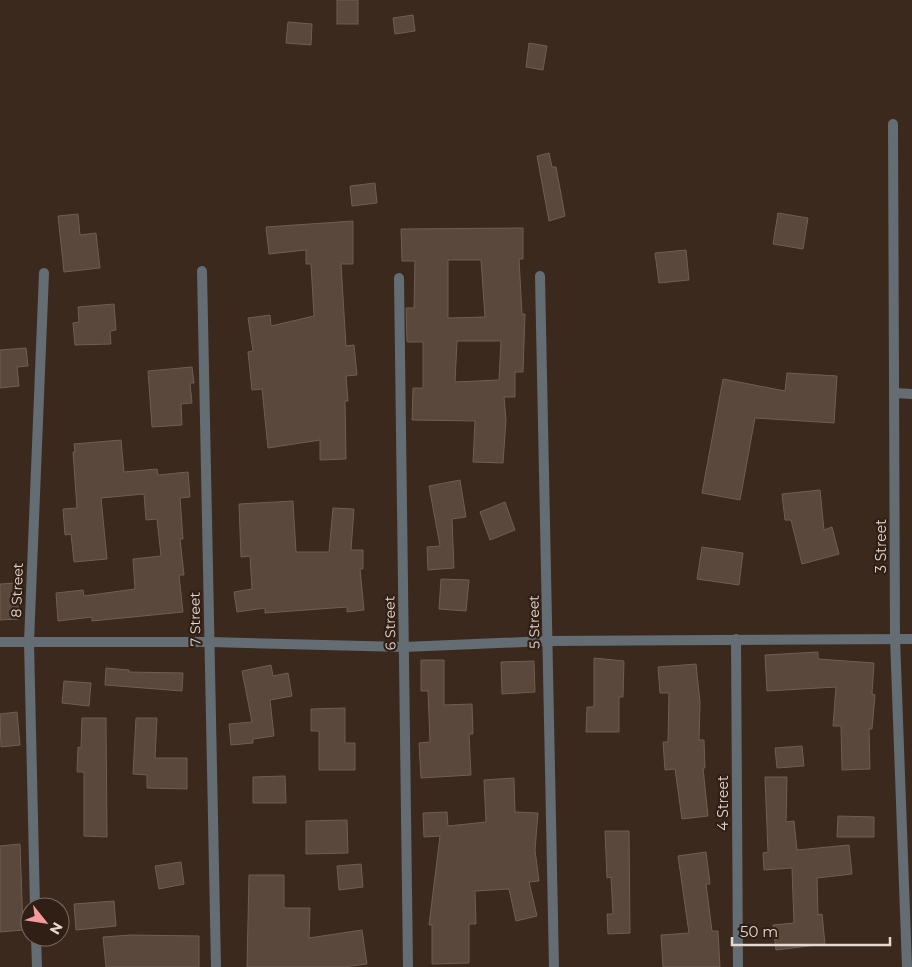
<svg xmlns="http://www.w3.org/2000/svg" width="912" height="967" font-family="Montserrat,sans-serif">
<rect width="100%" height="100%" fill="#3b291e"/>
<!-- building -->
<g fill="#5b483c" stroke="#715d51" fill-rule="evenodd">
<rect x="337" y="0" width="21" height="24"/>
<path d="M413 15 415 31 395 34 393 18Z"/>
<path d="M288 22 312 24 311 45 286 43Z"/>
<path d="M529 43 547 46 543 70 526 67Z"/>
<path d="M549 153 552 167H556L565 216 549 221 537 156Z"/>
<path d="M375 183 377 203 352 206 350 186Z"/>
<path d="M778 213 808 218 803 249 773 244Z"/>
<path d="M78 214 80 235 96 233 100 268 64 272 58 216Z"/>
<path d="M353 221V264H341L346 346 354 345 357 375 346 376 348 401H345L346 459 320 460V440L268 448 262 389 252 390 248 352 253 351 248 318 270 315 271 326 314 316 311 264H306V250L269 254 266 227Z"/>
<path d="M523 228V259H519L522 314H525L523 372H515V397H504L506 420 503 463 473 462 475 421 412 420 413 388H423V342H407L406 308H414L415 261H402L401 229ZM448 260H481L485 317 448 318ZM457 341H501L499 380 455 382Z"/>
<path d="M686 250 689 280 659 283 655 253Z"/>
<path d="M114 304 116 330 110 331 111 344 75 345 73 323 79 322 78 307Z"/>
<path d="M26 348 28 366 17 367 19 386 0 388V350Z"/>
<path d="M192 367 194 383H190L192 403 181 404 182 425 152 427 148 371Z"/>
<path d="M787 373 837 376 834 423 755 418 740 500 702 493 723 379 785 391Z"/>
<path d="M121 440 124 472 157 469 158 475 188 472 190 497 180 498 183 539H180L184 575H179L183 612 92 621V617L58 621 56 593 83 590 84 596 135 589 133 559 161 556 157 519 146 520 144 494 101 498 107 559 74 562 71 534 65 535 63 509 77 508 73 452H75L74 444Z"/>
<path d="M460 480 466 517 452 519 454 568 428 570 427 547 440 546 429 486Z"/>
<path d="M820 490 824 530 832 527 839 554 802 564 791 520H785L782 494Z"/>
<path d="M293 501 296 552H329L333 508 354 509 351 550H363V569H360L364 610 347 612V607L265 613V608L237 612 234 592 252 589 250 556 241 557 239 504Z"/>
<path d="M505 502 515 530 490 540 480 512Z"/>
<path d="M702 547 743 553 739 585 697 579Z"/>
<path d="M441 579 469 580 466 611 439 609Z"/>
<path d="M17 583 19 619 0 620V584Z"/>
<path d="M818 652V659L874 663 872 694 875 695 872 729H869L870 769 842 770 841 726H833L836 687 767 691 765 655Z"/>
<path d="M594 658 624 661 623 697H619V732H586L587 707H594Z"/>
<path d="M421 660H444V705L472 704 473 734H469L471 775 421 778 419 743 430 742 428 691H421Z"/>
<path d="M534 661 535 692 502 694 501 662Z"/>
<path d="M696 664 700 702 699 740H704L705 768H703L708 816 682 819 675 769 665 770 663 742H668L669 693H660L658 667Z"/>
<path d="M271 665 273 676 288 673 292 696 270 700 274 736 253 739V743L231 745 229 724 252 722 242 671Z"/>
<path d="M106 668 129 670V672L183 673 182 691 105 685Z"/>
<path d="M64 681 91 683 89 706 62 703Z"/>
<path d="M345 708V743H355V770H319V731H311V709Z"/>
<path d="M17 712 20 745 1 747 0 714Z"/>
<path d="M82 718H106L107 837 84 836V772H77L78 747 81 748Z"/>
<path d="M136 718H157L155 758H187V789L147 788V775L133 774Z"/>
<path d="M802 746 804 766 777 768 775 748Z"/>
<path d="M285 776 286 803H253V777Z"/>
<path d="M765 777H787L786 822 794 821 797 850 849 845 852 874 817 878 818 915 822 914 825 944 776 950 773 925 794 923 792 868 764 870 763 853 768 852Z"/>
<path d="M514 778 515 812 538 813 535 850 539 881 529 882 537 916 516 921 509 889 475 891 476 924H469V963L432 964V925H429L440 836 424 837 423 813 447 812 448 826 486 822 484 780Z"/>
<path d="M838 816 874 817V837H837Z"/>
<path d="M347 820 348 853 306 854V821Z"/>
<path d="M605 831H629L630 933 608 934 607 914H613L611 877 607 878Z"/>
<path d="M20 844 23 930 0 932V846Z"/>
<path d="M706 852 710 884H706L712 931H718L720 967H663L661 935 689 933 678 856Z"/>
<path d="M181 862 184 884 159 889 155 866Z"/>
<path d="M361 864 363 887 339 890 337 866Z"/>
<path d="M249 875H284V908H310L309 938 362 930 367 964 343 967H247Z"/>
<path d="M114 901 116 926 76 930 74 904Z"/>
<path d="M131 935 199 936V967H106L103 937Z"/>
</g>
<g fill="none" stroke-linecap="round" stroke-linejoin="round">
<!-- street -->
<g stroke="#646d73" stroke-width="10">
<path d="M893 124 895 638 907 967"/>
<path d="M202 271 216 967"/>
<path d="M540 276 554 967"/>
<path d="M399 278 408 967"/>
<path d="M894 393 912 394"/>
<path d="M736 639 738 967"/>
<path d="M0 642H210L404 647 548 641 912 639"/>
<path d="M35 907 29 642 44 273"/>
<path d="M36 937 37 967"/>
</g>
</g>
<g text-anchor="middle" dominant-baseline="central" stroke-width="4.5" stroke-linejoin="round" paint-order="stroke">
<!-- street labels -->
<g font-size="14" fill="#e5d9d2" stroke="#301f15">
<text transform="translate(881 546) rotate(-90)">3 Street</text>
<text transform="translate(17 590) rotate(-88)">8 Street</text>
<text transform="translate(195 619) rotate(-91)">7 Street</text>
<text transform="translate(534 622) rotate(-91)">5 Street</text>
<text transform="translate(390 623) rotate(-91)">6 Street</text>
<text transform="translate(723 803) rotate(-90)">4 Street</text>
</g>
</g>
<!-- north arrow -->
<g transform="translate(45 922) rotate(120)"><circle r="24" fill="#301f15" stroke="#786961"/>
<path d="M0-4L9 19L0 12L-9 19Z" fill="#f59b9d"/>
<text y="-8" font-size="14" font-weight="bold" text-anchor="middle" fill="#e5d9d2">N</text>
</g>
<!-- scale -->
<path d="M732 937v8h158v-8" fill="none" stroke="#e5d9d2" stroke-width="2.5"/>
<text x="740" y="937" font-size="15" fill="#e5d9d2" stroke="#301f15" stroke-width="4" paint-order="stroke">50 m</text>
</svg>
